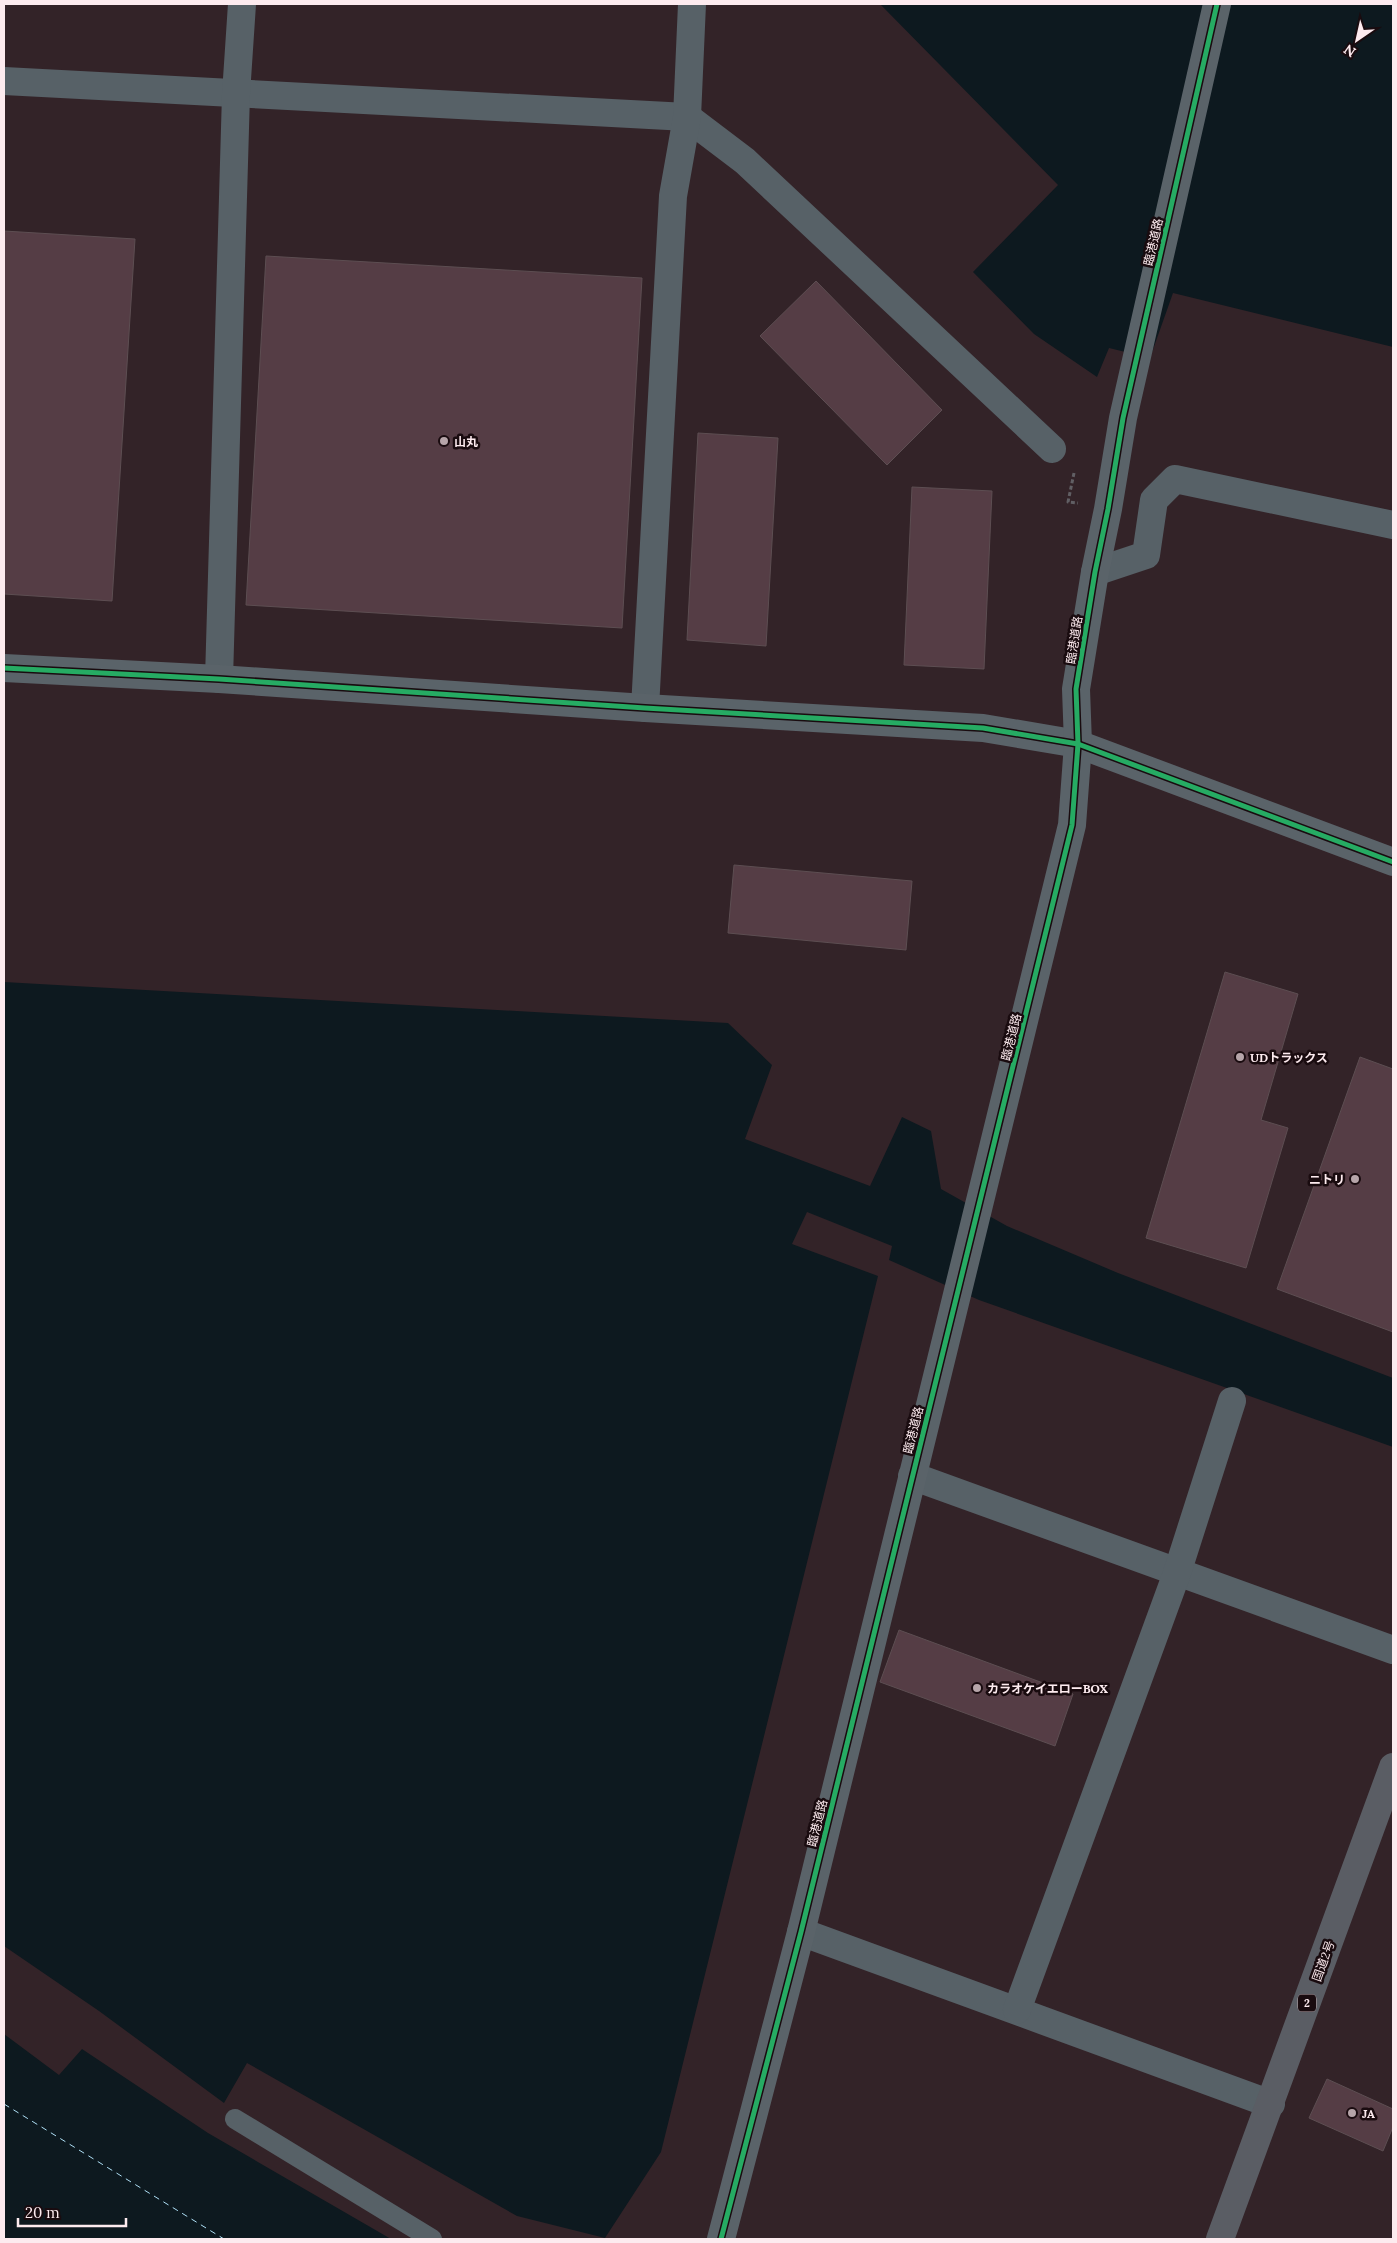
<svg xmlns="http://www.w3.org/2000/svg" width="1397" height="2243" font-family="Lora,'Noto Sans JP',serif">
<rect width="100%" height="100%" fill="#332328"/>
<!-- water -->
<g fill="#0d191f">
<path d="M880 4H1393V347L1173 293 1150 358 1109 348 1097 377 1034 334 973 272 1058 185Z"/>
<path d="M4 982 728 1023 772 1065 745 1139 870 1186 902 1117 931 1131 941 1189 1007 1226 1118 1273 1393 1378V1447L979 1300 889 1260 892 1246 807 1212 792 1244 878 1276 661 2152 605 2238 517 2216 247 2063 224 2103 99 2011 4 1946Z"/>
<path d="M4 2034 59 2075 82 2049 208 2133 391 2239H4Z"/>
</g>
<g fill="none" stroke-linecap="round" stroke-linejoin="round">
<!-- ferry -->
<path stroke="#aedff5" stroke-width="1" stroke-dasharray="6 5" stroke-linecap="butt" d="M4 2104 224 2239"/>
</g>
<!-- building -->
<g fill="#553d45" stroke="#5d4e52">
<path d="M4 231 135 239 112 601 4 594Z"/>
<path d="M266 256 642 278 622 628 246 605Z"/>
<path d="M816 281 942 410 887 465 760 336Z"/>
<path d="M698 433 778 438 766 646 687 640Z"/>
<path d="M912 487 992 491 984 669 904 665Z"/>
<path d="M734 865 912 881 906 950 728 933Z"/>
<path d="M1225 972 1298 994 1261 1120 1288 1128 1246 1268 1146 1238Z"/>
<path d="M1360 1057 1393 1069V1332L1277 1289Z"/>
<path d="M899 1630 1073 1694 1055 1746 880 1682Z"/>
<path d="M1327 2079 1393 2109V2127L1383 2151 1309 2118Z"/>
</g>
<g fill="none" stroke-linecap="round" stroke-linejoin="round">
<!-- path -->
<path stroke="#615f64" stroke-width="3" stroke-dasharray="4 2.5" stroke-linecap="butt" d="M1074 473 1068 502 1078 503"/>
<!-- lane -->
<path stroke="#576167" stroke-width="20" d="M235 2119 432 2239"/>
<!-- street -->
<g stroke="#576167" stroke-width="28">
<path d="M4 81 687 117 745 161 1052 449"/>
<path d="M1095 572 1146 555 1154 500 1175 479 1393 525"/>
<path d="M219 679 236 94 242 4"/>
<path d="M645 708 673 196 687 117 692 4"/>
<path d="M912 1476 1393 1650"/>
<path d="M801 1932 1271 2104"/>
<path d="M1017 2010 1177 1573 1232 1401"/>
</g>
<!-- secondary -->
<g stroke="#5a6369" stroke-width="28">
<path d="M4 668 219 679 645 708 983 728 1078 744 1393 862"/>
<path d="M721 2239 801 1932 1072 825 1078 744 1076 689 1095 572 1108 509 1123 418 1217 4"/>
</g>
<!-- highway -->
<path stroke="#5a5d64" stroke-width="28" d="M1220 2239 1393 1767"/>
<!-- cycleway casing -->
<g stroke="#190b0f" stroke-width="8">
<g id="cycleway">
<path d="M4 668 219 679 645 708 983 728 1078 744 1393 862"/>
<path d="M721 2239 801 1932 1072 825 1078 744 1076 689 1095 572 1108 509 1123 418 1217 4"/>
</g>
</g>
<!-- cycleway -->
<use href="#cycleway" stroke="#26ab63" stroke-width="5"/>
</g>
<!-- markers -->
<g fill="#b6a5a9" stroke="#190b0f" stroke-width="2">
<circle cx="444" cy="441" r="5"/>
<circle cx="1240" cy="1057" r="5"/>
<circle cx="1355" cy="1179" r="5"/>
<circle cx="977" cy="1688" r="5"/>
<circle cx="1352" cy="2113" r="5"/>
</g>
<g text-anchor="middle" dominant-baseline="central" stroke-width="5" stroke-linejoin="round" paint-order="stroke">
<!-- shield labels -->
<rect fill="#190b0f" stroke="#b9a8ac" stroke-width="1" x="1298" y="1994.5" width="18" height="17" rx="4"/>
<g font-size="11" font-weight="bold" fill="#fdebef">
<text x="1307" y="2003">2</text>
</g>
<!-- street labels -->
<g font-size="12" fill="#fdebef" stroke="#190b0f">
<text transform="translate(1153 242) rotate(-77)">臨港道路</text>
<text transform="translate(1074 640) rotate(-81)">臨港道路</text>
<text transform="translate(1011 1037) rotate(-76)">臨港道路</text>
<text transform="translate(913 1430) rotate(-76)">臨港道路</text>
<text transform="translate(817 1823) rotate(-76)">臨港道路</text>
<text transform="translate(1323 1961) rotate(-70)">国道2号</text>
</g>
<!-- poi labels -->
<g font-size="12" font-weight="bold" fill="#fdebef" stroke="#190b0f" text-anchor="start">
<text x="454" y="441">山丸</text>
<text x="1250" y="1057">UDトラックス</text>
<text x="1345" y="1179" text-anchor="end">ニトリ</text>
<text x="987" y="1688">カラオケイエローBOX</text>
<text x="1362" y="2113">JA</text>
</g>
</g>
<!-- border -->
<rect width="1397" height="2243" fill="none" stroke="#fdebef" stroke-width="10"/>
<!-- north arrow -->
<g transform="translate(1357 40) rotate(214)" stroke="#190b0f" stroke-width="4" paint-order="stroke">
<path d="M0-4L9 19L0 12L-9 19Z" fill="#fdebef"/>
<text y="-8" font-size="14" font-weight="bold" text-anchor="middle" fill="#fdebef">N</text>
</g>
<!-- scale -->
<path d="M18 2218v8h108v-8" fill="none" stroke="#fdebef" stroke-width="2.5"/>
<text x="25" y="2218" font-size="15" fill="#fdebef" stroke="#190b0f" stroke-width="4" paint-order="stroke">20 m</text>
</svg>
